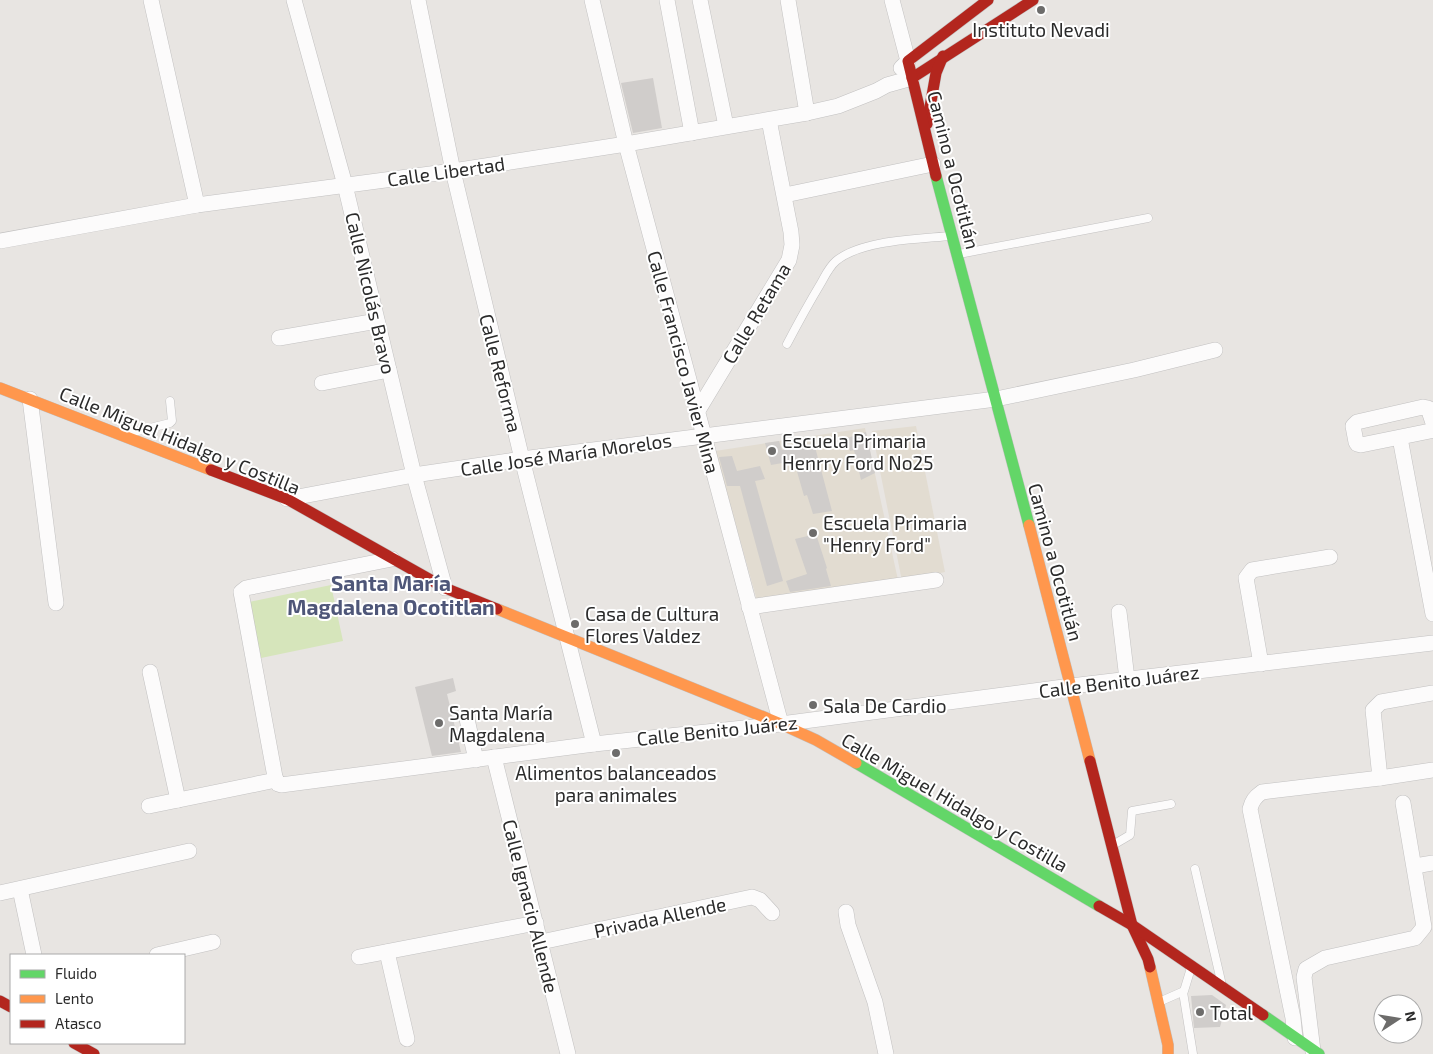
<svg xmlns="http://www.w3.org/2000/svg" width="1433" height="1054" font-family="'Exo 2',sans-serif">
<rect width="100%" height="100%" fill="#e8e5e2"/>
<!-- education -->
<g fill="#e2dcd1">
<path d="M916 426 945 572 902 581 872 431Z"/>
<path d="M865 428 898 580 758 604 715 451Z"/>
</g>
<!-- pitch -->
<path fill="#d6e5bb" d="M331 585 343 641 261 658 249 602Z"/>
<!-- building -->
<g fill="#d0cdcb">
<path d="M653 78 662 128 633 133 621 83Z"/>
<path d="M866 432 875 473 861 480 854 450 850 451 847 438Z"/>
<path d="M779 441 782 450 814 443 832 511 813 514 807 495 804 496 794 461 771 465 765 443Z"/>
<path d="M732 456 737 471 760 466 765 479 755 481 783 581 767 586 740 486H727L719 457Z"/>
<path d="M816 534 827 568 826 569 831 586 790 592 786 581 807 574 795 539Z"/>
<path d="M453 678 456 691 447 694 461 752 432 756 415 687Z"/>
<path d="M1212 995 1226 1005 1220 1027 1194 1028 1191 996Z"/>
</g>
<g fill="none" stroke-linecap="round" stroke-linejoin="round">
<!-- lane casing -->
<g stroke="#c2c1c1" stroke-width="9">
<g id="lane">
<path d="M959 254 1148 218"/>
<path d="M787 344C798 323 809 303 821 283 825 276 829 267 836 261 861 240 918 239 950 236"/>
<path d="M130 433 170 423 172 421 170 401"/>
<path d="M1113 845 1130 835 1132 811 1171 804"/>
<path d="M1195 869 1221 981"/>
<path d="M1183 992 1193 1054"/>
<path d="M1159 1002 1184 991 1191 968"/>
</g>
</g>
<!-- street casing -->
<g stroke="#c2c1c1" stroke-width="16">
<g id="street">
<path d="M151 0 197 205"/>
<path d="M294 0 345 185 414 475 445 588"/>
<path d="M418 0 453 171 522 459 594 744"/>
<path d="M592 0 626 144 781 724"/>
<path d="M667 0 692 133"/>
<path d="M700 0 726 126"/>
<path d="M788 0 807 113"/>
<path d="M892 0 908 61 901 68"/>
<path d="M785 195 933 164"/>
<path d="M0 241 197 205 453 171 626 144 807 113 838 106 876 91 887 85 912 78"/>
<path d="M279 338 377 321"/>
<path d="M322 383 389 370"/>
<path d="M30 399 56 603"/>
<path d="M697 412 789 260 792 245 791 232 769 120"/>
<path d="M1433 423 1428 408 1423 407 1357 422 1353 426 1356 442 1357 444 1361 445 1430 431 1433 428"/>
<path d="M1400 438 1433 614"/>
<path d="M287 499 414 475 522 459 996 399 1134 370 1215 350"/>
<path d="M392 559 246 588 241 592 275 777 278 784 281 785 594 744 781 724 1071 686 1433 643"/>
<path d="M749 607 936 580"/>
<path d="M1119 612 1127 679"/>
<path d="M1261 664 1246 578 1252 570 1330 557"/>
<path d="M150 672 178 800"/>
<path d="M467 719 476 760"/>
<path d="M494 757 568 1054"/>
<path d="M1380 778 1373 710 1381 702 1433 693"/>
<path d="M149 806 276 780"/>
<path d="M1415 866 1433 863"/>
<path d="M20 889 34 955"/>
<path d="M0 893 189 851"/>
<path d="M846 912 848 925 875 1002 886 1054"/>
<path d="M541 942 752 897 760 900 772 913"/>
<path d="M387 952 407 1039"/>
<path d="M157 955 213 942"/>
<path d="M359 957 536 923"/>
<path d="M1295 1038 1293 1018 1250 809C1252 801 1255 797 1262 792L1380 778 1433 770"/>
<path d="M1313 1051 1304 977 1306 969 1325 958 1415 938 1424 927 1403 803"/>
</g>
</g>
<!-- fast casing -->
<g stroke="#c2c1c1" stroke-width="12">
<g id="fast">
<path d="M936 176 1029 525"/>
<path d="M856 763 1099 906"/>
<path d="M1263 1015 1319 1054"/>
</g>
</g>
<!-- slow casing -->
<g stroke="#c2c1c1" stroke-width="12">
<g id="slow">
<path d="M0 388 211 470"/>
<path d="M1029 525 1090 761"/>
<path d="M497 609 781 724 816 740 856 763"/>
<path d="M1150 967 1168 1045V1054"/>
</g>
</g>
<!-- jam casing -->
<g stroke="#c2c1c1" stroke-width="12">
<g id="jam">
<path d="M912 78 1033 0"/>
<path d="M927 124 936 73 943 56"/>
<path d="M936 176 908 61 988 0"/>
<path d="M211 470 287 499 445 588 497 609"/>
<path d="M1090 761 1132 925 1148 959 1150 967"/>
<path d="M1099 906 1132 925 1263 1015"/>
<path d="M0 1001 11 1007"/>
<path d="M74 1043 94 1054"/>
</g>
</g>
<!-- lane -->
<use href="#lane" stroke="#fcfbfb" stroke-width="8"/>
<!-- street -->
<use href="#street" stroke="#fcfbfb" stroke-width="15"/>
<!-- fast -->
<use href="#fast" stroke="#63d668" stroke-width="11"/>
<!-- slow -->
<use href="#slow" stroke="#ff974d" stroke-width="11"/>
<!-- jam -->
<use href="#jam" stroke="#b3261e" stroke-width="11"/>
</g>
<!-- markers -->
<g fill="#6d6c6b" stroke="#fff" stroke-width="2">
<circle cx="1041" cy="10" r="5"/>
<circle cx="772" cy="451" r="5"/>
<circle cx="813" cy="533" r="5"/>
<circle cx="575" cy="624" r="5"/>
<circle cx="813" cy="705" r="5"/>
<circle cx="439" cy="723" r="5"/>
<circle cx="616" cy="753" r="5"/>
<circle cx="1200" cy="1012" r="5"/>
</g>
<g text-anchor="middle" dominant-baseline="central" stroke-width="4" stroke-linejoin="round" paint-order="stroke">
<!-- poi labels -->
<g font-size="19" fill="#2b2b2b" stroke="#fff" text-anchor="start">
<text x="1041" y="29" text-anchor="middle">Instituto Nevadi</text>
<text x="782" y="440">Escuela Primaria<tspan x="782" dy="22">Henrry Ford No25</tspan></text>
<text x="823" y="522">Escuela Primaria<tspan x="823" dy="22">"Henry Ford"</tspan></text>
<text x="585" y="613">Casa de Cultura<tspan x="585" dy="22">Flores Valdez</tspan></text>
<text x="823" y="705">Sala De Cardio</text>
<text x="449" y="712">Santa María<tspan x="449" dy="22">Magdalena</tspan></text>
<text x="616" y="772" text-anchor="middle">Alimentos balanceados<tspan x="616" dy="22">para animales</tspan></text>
<text x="1210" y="1012">Total</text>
</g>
<!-- street labels -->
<g font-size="19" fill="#2b2b2b" stroke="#fff">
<text transform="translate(954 170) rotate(76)">Camino a Ocotitlán</text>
<text transform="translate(446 171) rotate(-8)">Calle Libertad</text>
<text transform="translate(371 293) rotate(77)">Calle Nicolás Bravo</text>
<text transform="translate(756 313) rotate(-59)">Calle Retama</text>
<text transform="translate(684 362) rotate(75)">Calle Francisco Javier Mina</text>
<text transform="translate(501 373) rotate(76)">Calle Reforma</text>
<text transform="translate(180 440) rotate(22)">Calle Miguel Hidalgo y Costilla</text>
<text transform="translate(566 454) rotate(-8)">Calle José María Morelos</text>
<text transform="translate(1056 562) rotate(75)">Camino a Ocotitlán</text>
<text transform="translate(1119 681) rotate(-7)">Calle Benito Juárez</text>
<text transform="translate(717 730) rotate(-6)">Calle Benito Juárez</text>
<text transform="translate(955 802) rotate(30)">Calle Miguel Hidalgo y Costilla</text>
<text transform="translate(531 906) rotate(76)">Calle Ignacio Allende</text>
<text transform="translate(660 917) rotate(-12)">Privada Allende</text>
</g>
<!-- quarter labels -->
<g font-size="21" font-weight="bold" fill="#4e5678" stroke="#fff">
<text x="391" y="582">Santa María<tspan x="391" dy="24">Magdalena Ocotitlan</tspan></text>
</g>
</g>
<!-- legend -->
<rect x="10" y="954" width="175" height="90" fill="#ffffff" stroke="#aaaaaa"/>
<rect x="20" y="970" width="25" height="8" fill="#63d668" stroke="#aaaaaa"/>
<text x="55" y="979" font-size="15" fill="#2b2b2b">Fluido</text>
<rect x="20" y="995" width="25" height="8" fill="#ff974d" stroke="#aaaaaa"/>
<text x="55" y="1004" font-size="15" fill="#2b2b2b">Lento</text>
<rect x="20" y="1020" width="25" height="8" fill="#b3261e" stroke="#aaaaaa"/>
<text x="55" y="1029" font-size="15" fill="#2b2b2b">Atasco</text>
<!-- north arrow -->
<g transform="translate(1398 1019) rotate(78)"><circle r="24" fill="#ffffff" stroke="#aaaaaa"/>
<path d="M0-4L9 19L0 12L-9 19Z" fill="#6d6c6b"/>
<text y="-8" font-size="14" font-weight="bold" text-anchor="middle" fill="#2b2b2b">N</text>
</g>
</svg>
